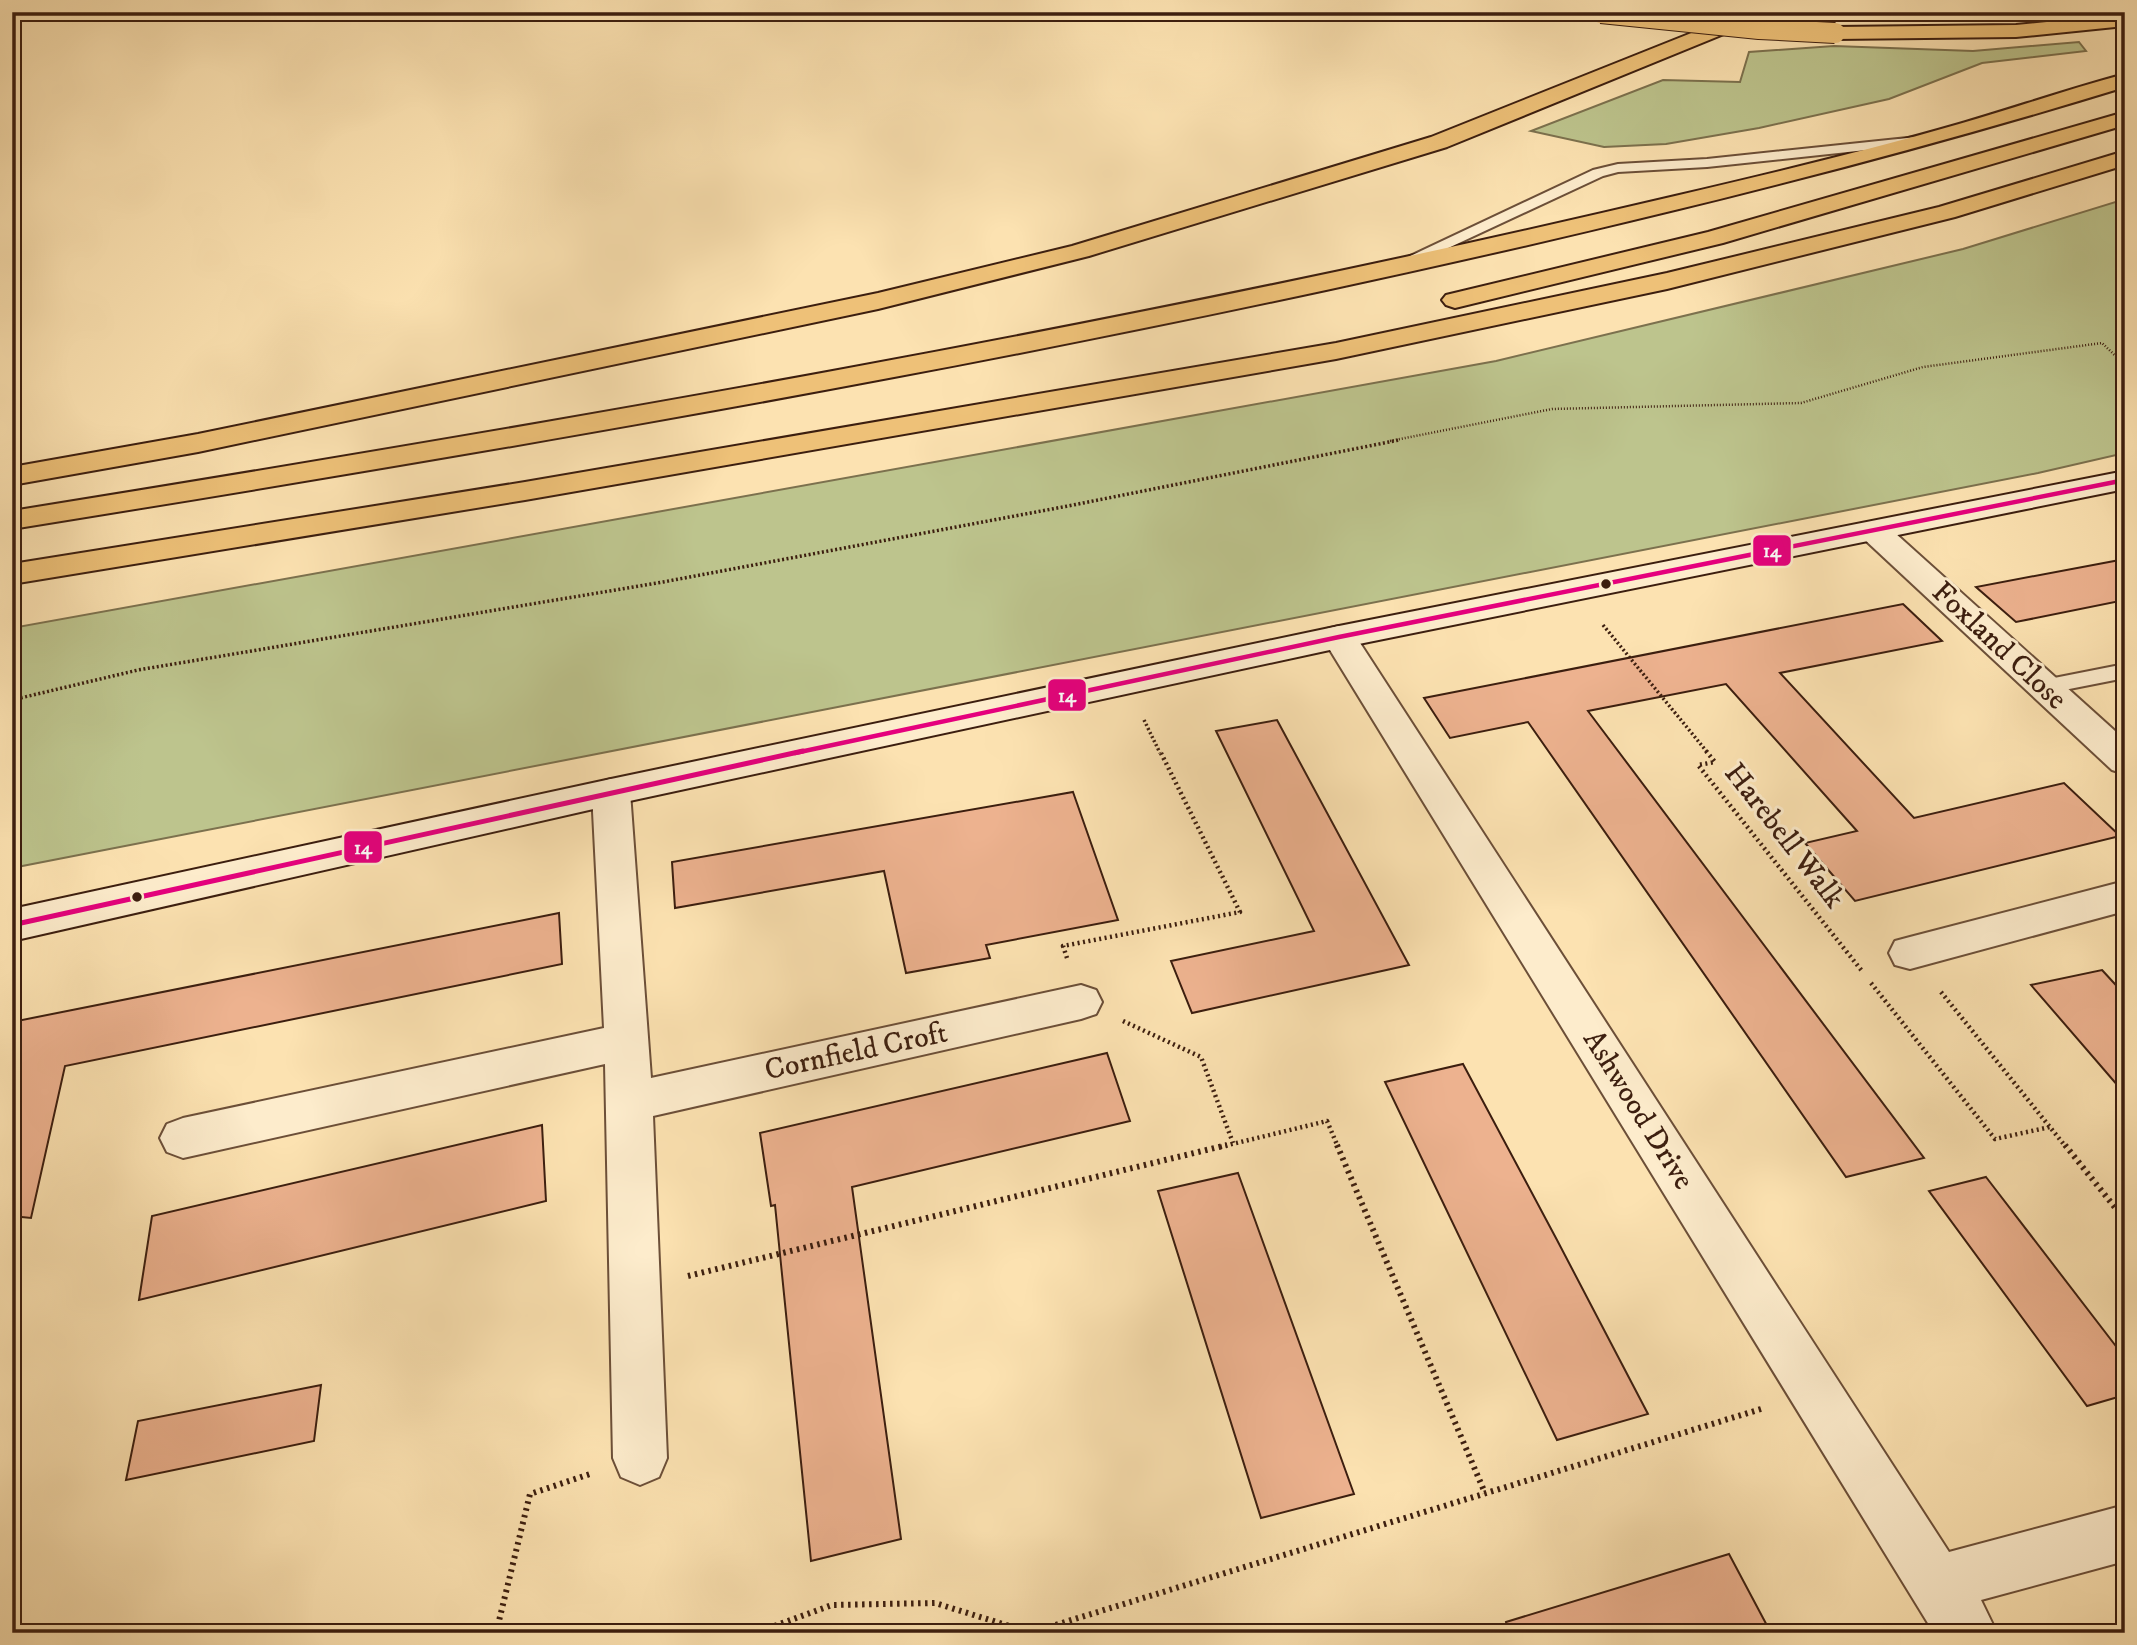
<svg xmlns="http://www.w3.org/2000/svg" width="2137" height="1645" font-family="'IM FELL DW Pica',serif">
<rect width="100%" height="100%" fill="#fce2b1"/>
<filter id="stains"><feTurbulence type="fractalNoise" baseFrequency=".00286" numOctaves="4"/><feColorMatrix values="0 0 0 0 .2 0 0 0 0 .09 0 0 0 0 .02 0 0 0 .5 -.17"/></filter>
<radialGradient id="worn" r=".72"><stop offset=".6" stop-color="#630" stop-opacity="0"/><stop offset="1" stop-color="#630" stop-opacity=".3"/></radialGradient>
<!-- green -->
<g fill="#bdc48d" stroke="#7c714e" stroke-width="2">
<path d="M2079 42 2086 51 1982 63 1889 99 1759 128 1666 144 1604 147 1531 131 1663 80 1740 82 1749 52 1834 46 1973 51Z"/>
<path d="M2125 199V453L2038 473 12 868V628L1496 361 1963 249Z"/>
</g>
<!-- building -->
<g fill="#edb28f" stroke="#3c1e0f" stroke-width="2">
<path d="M2125 559V600L2016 622 1976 587Z"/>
<path d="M1903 604 1942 641 1780 673 1914 818 2064 783 2120 836 1855 901 1805 843 1857 831 1726 684 1588 711 1924 1158 1846 1177 1528 722 1450 738 1424 698Z"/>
<path d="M1277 720 1409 965 1192 1013 1171 961 1314 931 1216 731Z"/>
<path d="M1073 792 1118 920 986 945 990 958 906 973 884 871 675 908 672 862Z"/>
<path d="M559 913 562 964 65 1066 31 1218 12 1216V1022Z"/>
<path d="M2102 970 2125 995V1094L2031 985Z"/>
<path d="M1107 1053 1130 1121 852 1187 901 1539 811 1561 775 1205 771 1206 760 1133Z"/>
<path d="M1463 1064 1557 1240 1648 1414 1557 1440 1385 1082Z"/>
<path d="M542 1125 546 1201 139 1300 152 1216Z"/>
<path d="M1238 1173 1354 1494 1261 1518 1158 1191Z"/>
<path d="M1986 1177 2125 1358V1395L2087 1406 1929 1191Z"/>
<path d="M321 1385 314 1441 126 1480 138 1421Z"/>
<path d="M1729 1554 1771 1633H1508L1506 1622Z"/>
</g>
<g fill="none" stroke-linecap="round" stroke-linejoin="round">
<!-- lane casing -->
<g stroke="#6c4f38" stroke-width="4">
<g id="lane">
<path d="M1917 137 1924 141 1922 144 1707 167 1618 172 1603 176 1401 270 1395 272 1387 267 1593 170 1618 164 1707 159Z"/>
<path d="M2125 664V678L2044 694 2036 692 2033 687 2036 682 2044 680Z"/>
</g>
</g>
<!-- street casing -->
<g stroke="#6c4f38" stroke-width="4">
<g id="street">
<path d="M1874 522 1885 524 2125 740V774L2112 770 1863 538 1858 531 1863 524Z"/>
<path d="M1339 626 1351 629 1949 1552 2125 1505V1561L1981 1600 1997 1633H1934L1322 637 1327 629Z"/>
<path d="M611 779 624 783 630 792 651 1078 1081 985 1096 990 1102 1002 1096 1014 1081 1019 653 1116 667 1458 659 1477 640 1485 621 1477 613 1458 605 1064 183 1158 167 1152 160 1138 167 1124 183 1118 604 1028 592 792 598 783Z"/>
<path d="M2125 881V911L1910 969 1895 965 1889 953 1895 941 1910 937Z"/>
</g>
</g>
<!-- secondary casing -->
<g stroke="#3c1e0f" stroke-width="4">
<path id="secondary" d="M2125 471V489L1339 648 611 805 12 941V909L611 779 1339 626Z"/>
</g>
<!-- highway casing -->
<g stroke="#3c1e0f" stroke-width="4">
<g id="highway">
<path d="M1744 12H1770L1768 16 1447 147 1089 256 878 309 198 452 12 485V467L198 434 878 293 1072 246 1431 137Z"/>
<path d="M2125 14V26L2016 37 1835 39 1826 33 1835 27 2016 25Z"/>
<path d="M2125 74V87C1862 168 1594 232 1326 290 890 384 452 458 12 529V511C569 421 1125 326 1675 196 1770 174 1865 151 1959 124 2014 108 2069 89 2125 74Z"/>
<path d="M2125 112V125L1723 243 1455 308 1446 305 1442 300 1446 295 1708 232Z"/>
<path d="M2125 151V165L1955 217 1667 289 1336 359 525 500 12 584V564L525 482 1336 343 1667 273 1939 207Z"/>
</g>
</g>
<!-- path-far3 -->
<path stroke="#3c1e0f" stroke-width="2.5" stroke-dasharray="1 2" stroke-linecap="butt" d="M1390 441 1552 409 1801 403 1923 367 2102 343 2125 365"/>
<!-- path-far2 -->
<g stroke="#3c1e0f" stroke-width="3.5" stroke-dasharray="2 2.5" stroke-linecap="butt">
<path d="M1603 625 1708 753"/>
<path d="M12 700 138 670 663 582 1068 506 1399 440"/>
<path d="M1144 720 1160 753"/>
</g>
<!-- path-far1 -->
<g stroke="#3c1e0f" stroke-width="4.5" stroke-dasharray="2 3.5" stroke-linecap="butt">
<path d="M1706 751 1715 762 1698 765 1862 971"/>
<path d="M1067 958 1063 946 1240 912 1160 751"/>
<path d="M1871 983 1995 1139 2050 1127"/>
<path d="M1941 992 2066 1147"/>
<path d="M1123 1021 1201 1057 1233 1143"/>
<path d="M1220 1147 1327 1121 1338 1147"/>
</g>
<!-- path -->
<g stroke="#3c1e0f" stroke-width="6" stroke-dasharray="2.5 4.5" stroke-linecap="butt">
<path d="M1337 1145 1485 1493"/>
<path d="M2065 1145 2125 1220"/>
<path d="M688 1276 1227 1145"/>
<path d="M496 1633 530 1494 590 1474"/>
<path d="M755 1633 832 1605 935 1603 1029 1632"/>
<path d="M1029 1633 1761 1409"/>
</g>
<!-- lane -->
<use href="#lane" fill="#fdeccc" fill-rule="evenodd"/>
<!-- street -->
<use href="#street" fill="#fdeccc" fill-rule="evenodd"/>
<!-- secondary -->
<use href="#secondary" fill="#fdeccc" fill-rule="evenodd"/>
<!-- highway -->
<use href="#highway" fill="#eec178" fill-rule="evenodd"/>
<!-- highway-bridge casing -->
<g stroke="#3c1e0f" stroke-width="22" stroke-linecap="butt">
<path id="highway-bridge" d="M1601 13 1759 29 1835 33"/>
</g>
<!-- highway-bridge -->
<use href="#highway-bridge" stroke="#eec178" stroke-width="20"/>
<!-- bus-1-far1 casing -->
<g stroke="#fdeccc" stroke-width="9">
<path id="bus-1-far1" d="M795 753 1339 637 2125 480"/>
</g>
<!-- bus-1 casing -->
<g stroke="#fdeccc" stroke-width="10">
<path id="bus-1" d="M12 925 803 751"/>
</g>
<!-- bus-1-far1 -->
<use href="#bus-1-far1" stroke="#e5007d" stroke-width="4.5"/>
<!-- bus-1 -->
<use href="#bus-1" stroke="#e5007d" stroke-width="5"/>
</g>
<!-- markers -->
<g fill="#3c1e0f" stroke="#fdeccc" stroke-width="2.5">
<circle cx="1606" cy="584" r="6"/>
<circle cx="137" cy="897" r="6"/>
</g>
<g text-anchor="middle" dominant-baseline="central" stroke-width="6" stroke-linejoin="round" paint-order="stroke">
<!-- street labels -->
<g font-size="30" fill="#3c1e0f" stroke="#fdeccc">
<text transform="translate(1999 646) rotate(43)">Foxland Close</text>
<text transform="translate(1784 836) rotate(52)">Harebell Walk</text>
<text transform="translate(856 1052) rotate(-12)">Cornfield Croft</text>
<text transform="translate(1638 1110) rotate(58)">Ashwood Drive</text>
</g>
</g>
<g stroke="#fdeccc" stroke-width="2.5">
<rect x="1752" y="534" width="40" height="33" rx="7" fill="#e5007d"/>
<rect x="1047" y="678" width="40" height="34" rx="7" fill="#e5007d"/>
<rect x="343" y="830" width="40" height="34" rx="7" fill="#e5007d"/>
</g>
<g font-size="19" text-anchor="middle" font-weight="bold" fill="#fff">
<text x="1772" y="557">14</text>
<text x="1067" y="702">14</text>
<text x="363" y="854">14</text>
</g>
<!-- margin -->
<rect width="2137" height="1645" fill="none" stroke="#fce2b1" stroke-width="42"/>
<rect x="14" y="14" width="2109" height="1617" fill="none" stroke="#3c1e0f" stroke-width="3.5"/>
<rect x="21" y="21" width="2095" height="1603" fill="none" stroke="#3c1e0f" stroke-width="2"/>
<rect width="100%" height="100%" filter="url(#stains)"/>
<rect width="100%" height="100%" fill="url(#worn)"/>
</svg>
